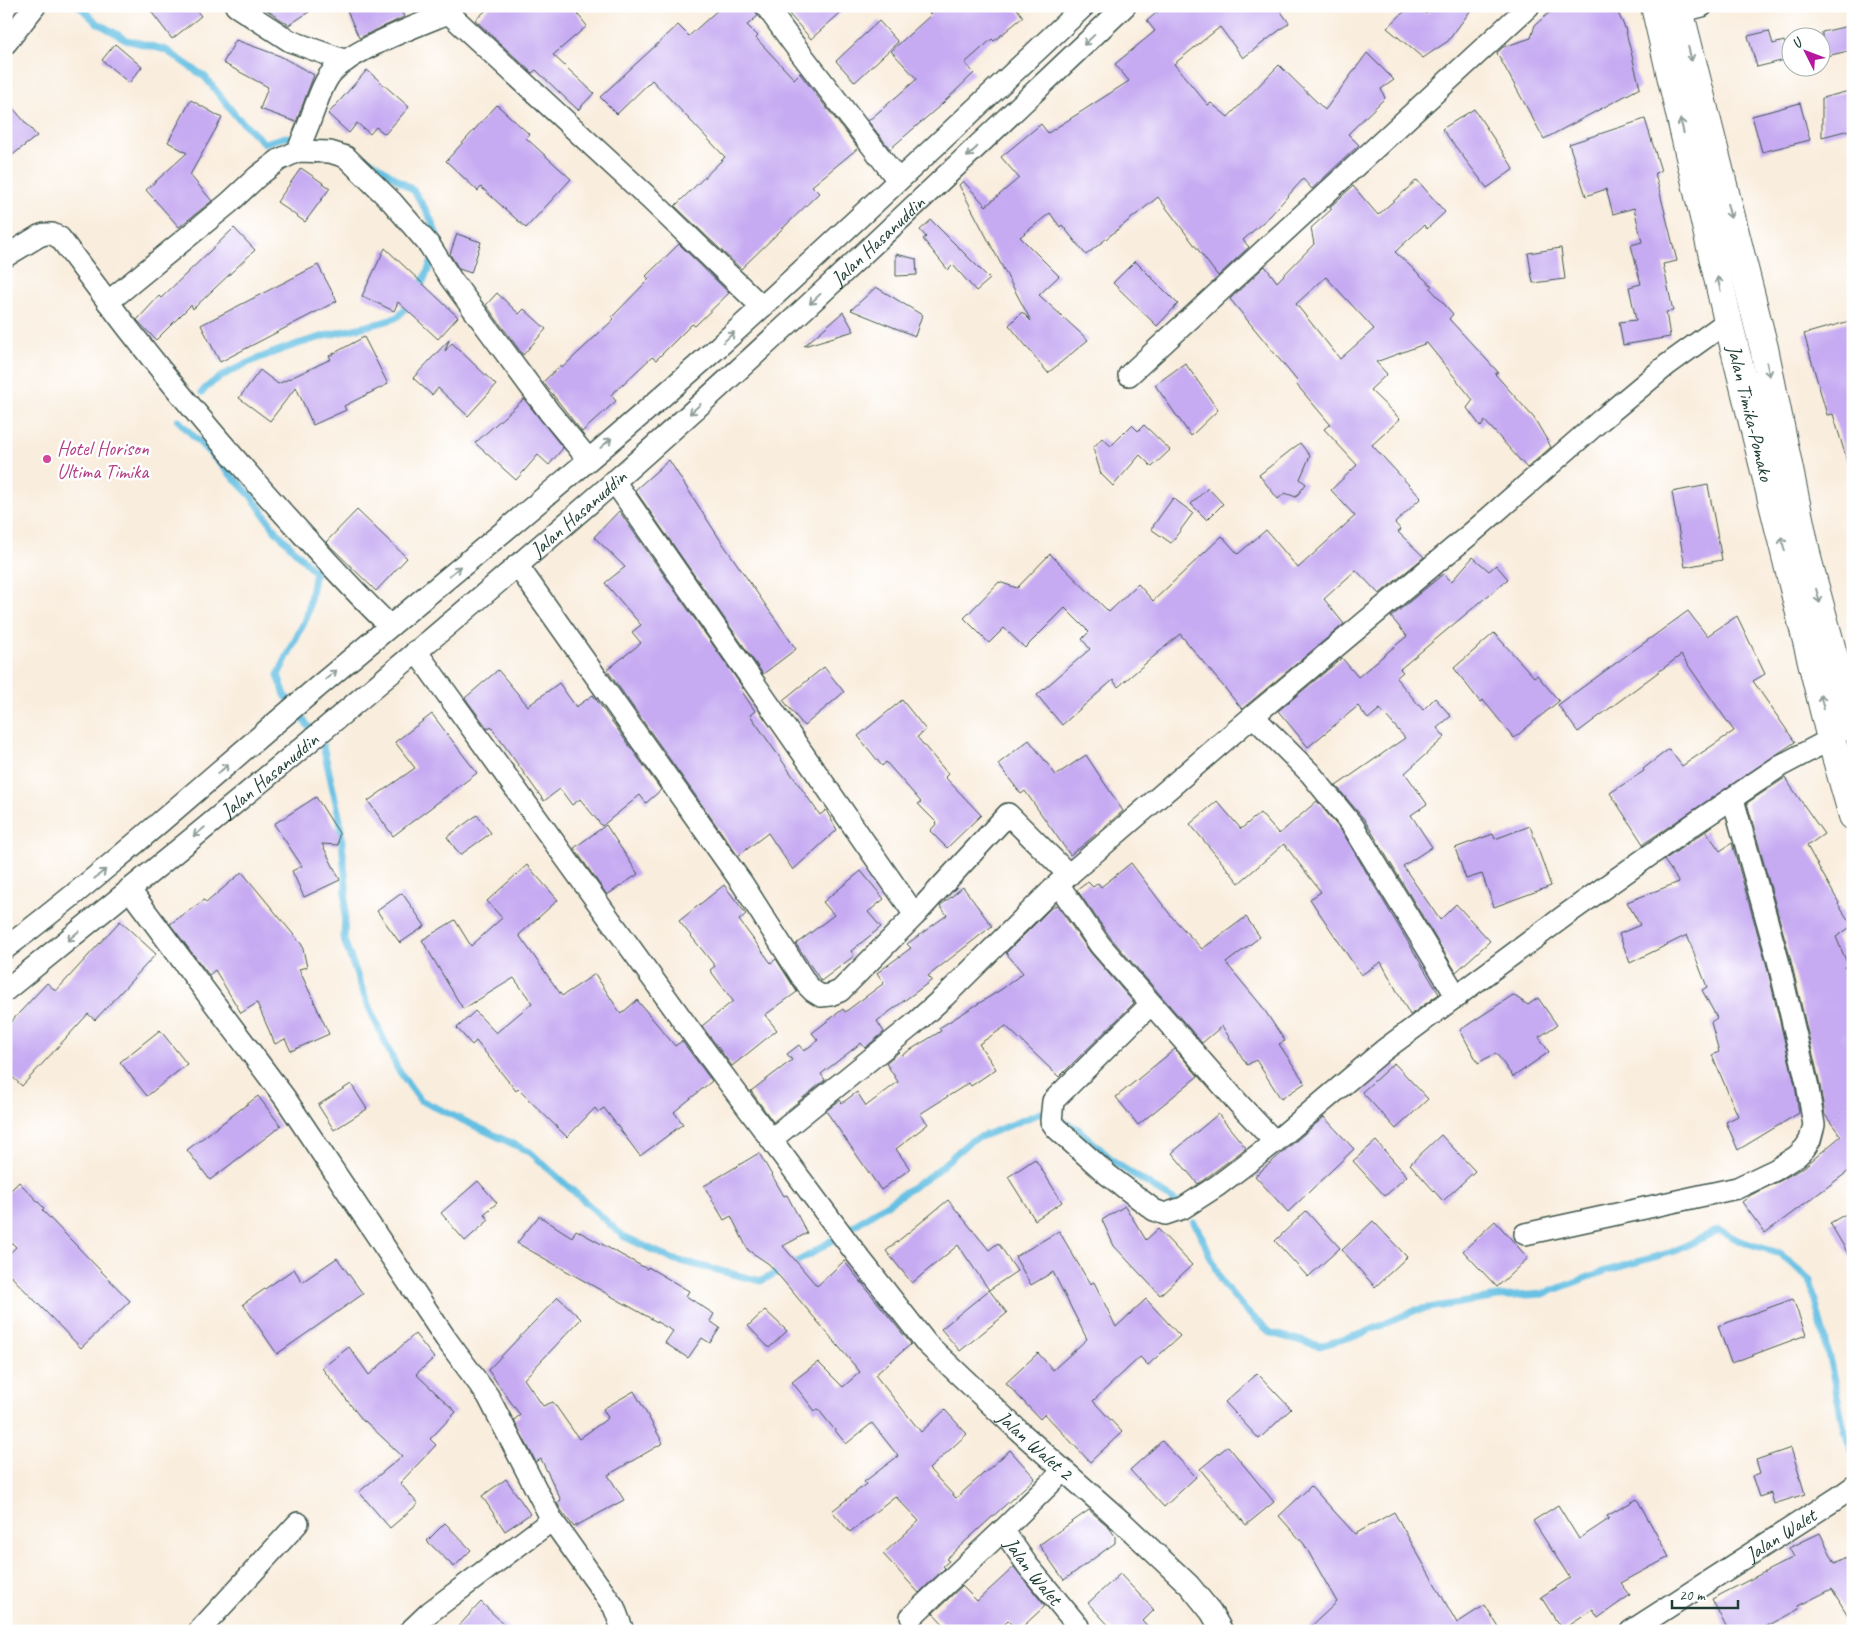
<svg xmlns="http://www.w3.org/2000/svg" width="1859" height="1637" font-family="Caveat,sans-serif">
<rect width="100%" height="100%" fill="#fff"/>
<filter id="ink" filterUnits="userSpaceOnUse"><feTurbulence type="fractalNoise" baseFrequency=".02" numOctaves="2"/><feDisplacementMap in="SourceGraphic" scale="10" xChannelSelector="R" yChannelSelector="G"/><feConvolveMatrix kernelMatrix="1 2 1 2 8 2 1 2 1" color-interpolation-filters="sRGB"/></filter>
<filter id="wash" filterUnits="userSpaceOnUse"><feTurbulence type="fractalNoise" baseFrequency=".0096" numOctaves="4" result="noise"/><feDisplacementMap in="SourceGraphic" scale="20" xChannelSelector="R" yChannelSelector="G"/><feGaussianBlur stdDeviation="1.12" result="paint"/><feColorMatrix in="noise" values="0 0 0 0 0 0 0 0 0 0 0 0 0 0 0 0 0 1.4 0 .05"/><feComposite in="paint" operator="in"/></filter>
<g filter="url(#wash)">
<rect width="100%" height="100%" fill="#f9eddd"/>
<g fill="none" stroke-linecap="round" stroke-linejoin="round">
<!-- stream -->
<g stroke="#65c0e3" stroke-width="7">
<path d="M79 6 96 22 127 40 166 50 205 77 236 116 264 143 285 137 333 142 342 146"/>
<path d="M351 151 374 163 414 191 429 215 440 243 437 249"/>
<path d="M419 290 433 259"/>
<path d="M202 392C226 364 313 338 349 330 358 328 392 321 397 317 402 314 406 306 409 302"/>
<path d="M178 420 252 497 275 530 315 572 307 616 278 675 285 695 323 746 340 820 346 886 344 940 369 1007 397 1068 420 1100 530 1152 623 1236 672 1259 761 1281 811 1254 934 1173 970 1141 1043 1112 1048 1115"/>
<path d="M1060 1120 1078 1129 1117 1164 1178 1203"/>
<path d="M1194 1223 1199 1230 1221 1281 1246 1311 1271 1333 1320 1346 1364 1333 1416 1310 1498 1297 1543 1294 1605 1271 1672 1252 1719 1230 1740 1241 1779 1253 1810 1280 1831 1366 1845 1434 1853 1453"/>
</g>
</g>
<g id="blocks">
<!-- building -->
<g fill="#c6aaf2" fill-rule="evenodd">
<path d="M147 6H193L201 16 172 39Z"/>
<path d="M261 6H318L289 25Z"/>
<path d="M345 6H399L404 17 359 38Z"/>
<path d="M491 6H571L587 26 553 55 594 93 578 110 536 70 532 73 475 20Z"/>
<path d="M722 6H754L758 16 747 25 758 36 756 38 794 79 800 73 801 75 858 148 812 186 819 193 741 269 675 206 725 157 652 80 617 114 600 97 678 25 689 36Z"/>
<path d="M798 6H848L811 39 789 14Z"/>
<path d="M923 6H1015L1023 17 994 41 992 39 965 63 974 73 942 104 890 149 868 121 917 79 891 51 931 15Z"/>
<path d="M1164 6H1277L1289 23 1243 58 1220 27 1174 64 1208 105 1211 103 1228 117 1279 65 1325 110 1367 53 1394 80 1381 89 1385 98 1348 134 1359 145 1312 189 1303 179 1271 215 1243 240 1249 247 1218 276 1158 197 1086 255 1062 225 1060 227 1050 213 1020 237 1059 276 1039 295 1088 340 1048 373 1009 325 1022 312 1031 321 959 185 963 181 986 206 1019 178 1001 157 1041 124 1048 133 1129 81 1115 64 1155 31 1147 21Z"/>
<path d="M1410 6H1418L1426 14 1436 6H1474L1448 41 1423 58 1387 28Z"/>
<path d="M1564 6H1615L1625 28 1640 88 1544 139 1497 53 1503 47 1531 38 1535 25 1549 13Z"/>
<path d="M879 21 898 42 855 82 836 61Z"/>
<path d="M1853 25V50L1822 57V32Z"/>
<path d="M1769 31 1773 44 1784 41 1789 59 1757 67 1748 36Z"/>
<path d="M236 40 280 56 314 75 296 122 260 109 268 87 223 63Z"/>
<path d="M115 44 142 67 129 83 102 60Z"/>
<path d="M367 70 409 107 385 134 376 127 370 134 357 123 349 133 328 114Z"/>
<path d="M1853 90V129L1822 137V98Z"/>
<path d="M6 100 37 136 6 160Z"/>
<path d="M191 100 222 118 190 175 212 201 179 227 146 190 187 153 168 142Z"/>
<path d="M1800 103 1810 140 1762 152 1752 116Z"/>
<path d="M497 105 529 134 526 138 571 179 526 228 481 187 478 191 446 161Z"/>
<path d="M1474 109 1514 169 1487 188 1442 129Z"/>
<path d="M1645 119 1661 171 1655 173 1677 261 1663 264 1673 311 1666 312 1670 337 1623 345 1619 322 1636 320 1629 287 1641 284 1631 245 1642 242 1634 208 1613 214 1606 189 1586 196 1569 144Z"/>
<path d="M301 168 330 188 305 222 277 202Z"/>
<path d="M1417 180 1445 212 1427 229 1424 225 1395 252 1432 286 1430 288 1453 314 1449 319 1498 372 1495 374 1534 418 1551 447 1527 468 1485 421 1481 427 1467 408 1473 400 1427 343 1376 362 1387 374 1370 390 1400 419 1372 445 1421 498 1395 523 1401 530 1398 532 1424 557 1379 594 1356 570 1324 599 1344 624 1242 709 1180 634 1118 687 1113 680 1062 725 1037 695 1090 649 1082 639 1089 632 1065 608 1025 648 1004 628 989 643 964 618 999 582 1017 588 1050 554 1109 612 1138 584 1153 601 1222 536 1238 554 1266 530 1298 568 1355 516 1331 490 1357 465 1324 429 1330 424 1296 384 1298 382 1230 299 1265 266 1277 282 1314 244 1311 228 1332 209 1330 207 1353 186 1378 215ZM1326 277 1374 329 1340 359 1296 304Z"/>
<path d="M931 220 990 279 976 291 953 265 948 270 923 239 926 237 920 230Z"/>
<path d="M234 228 255 250 193 309 191 305 156 340 137 320 159 296 161 298Z"/>
<path d="M457 234 481 242 471 273 459 269 450 254Z"/>
<path d="M679 244 729 293 695 326 692 324 656 360 652 357 611 395 616 401 582 432 543 382 561 365 563 367 614 319 612 317 649 279 646 276Z"/>
<path d="M385 248 458 317 438 339 398 302 394 311 362 296Z"/>
<path d="M1561 248 1565 279 1533 283 1528 253Z"/>
<path d="M896 254 916 259 917 275 896 276Z"/>
<path d="M1135 261 1178 304 1157 326 1113 283Z"/>
<path d="M318 265 337 301 220 362 201 325Z"/>
<path d="M876 287 922 315 915 336 851 310Z"/>
<path d="M497 293 519 314 524 309 546 329 523 355 486 305Z"/>
<path d="M843 312 854 331 804 346Z"/>
<path d="M1853 320V463L1848 464 1833 414 1827 415 1804 334Z"/>
<path d="M364 337 388 384 344 406 346 410 313 425 296 387 270 421 239 398 260 370 278 384 331 359 329 356Z"/>
<path d="M449 340 445 351 452 343 496 385 468 416 438 388 432 395 413 378Z"/>
<path d="M1185 363 1218 410 1191 436 1155 385Z"/>
<path d="M524 399 563 448 549 465 538 455 516 480 475 443Z"/>
<path d="M1132 425 1138 431 1144 425 1170 450 1152 467 1140 455 1113 486 1101 474 1093 448 1102 438 1111 446Z"/>
<path d="M1300 443 1310 456 1300 479 1306 484 1296 497 1285 493 1278 499 1259 475Z"/>
<path d="M669 460 719 538 796 649 763 674 635 490Z"/>
<path d="M1708 485 1722 560 1685 567 1672 492Z"/>
<path d="M1208 488 1223 504 1207 520 1191 504Z"/>
<path d="M1173 498 1193 513 1171 543 1151 529Z"/>
<path d="M357 510 407 558 376 591 326 542Z"/>
<path d="M619 511 743 688 741 690 755 711 750 715 820 815 826 810 837 830 793 870 768 833 738 856 607 670 641 643 632 632 641 625 605 583 625 567 594 537Z"/>
<path d="M1473 557 1489 571 1496 565 1508 579 1400 669 1403 672 1396 678 1423 710 1435 698 1451 716 1437 728 1445 737 1405 773 1427 804 1411 815 1432 847 1403 866 1440 920 1456 904 1490 941 1456 972 1364 819 1336 786 1405 738 1380 709 1368 719 1358 706 1308 747 1278 711 1342 658 1358 677 1407 636 1391 617 1443 574 1451 582Z"/>
<path d="M1688 611 1707 636 1737 616 1765 674 1753 681 1795 742 1643 844 1610 793 1644 771 1643 769 1669 749 1682 766 1734 731 1681 655 1578 732 1558 705Z"/>
<path d="M1494 633 1534 677 1537 675 1559 701 1514 738 1483 700 1480 702 1454 668Z"/>
<path d="M824 667 844 692 804 726 783 700Z"/>
<path d="M498 670 528 706 559 683 576 707 593 695 661 790 646 803 640 795 602 826 580 799 572 805 560 789 544 801 491 727 488 729 465 698Z"/>
<path d="M902 700 926 730 917 737 948 774 945 777 981 815 947 848 930 831 937 823 918 804 921 802 886 762 882 766 858 736Z"/>
<path d="M432 714 477 773 393 836 368 801 415 768 395 742Z"/>
<path d="M1029 740 1056 775 1086 755 1123 811 1082 846 1070 855 1025 791 1021 794 998 764Z"/>
<path d="M1785 778 1824 834 1807 846 1839 903 1838 904 1852 926 1836 937 1848 965 1845 967 1853 982V1168L1765 1233 1742 1202 1751 1195 1780 1181 1804 1167 1841 1136 1825 1115 1819 1080 1790 957 1747 803Z"/>
<path d="M316 797 339 833 338 845 322 844 340 880 304 897 292 871 302 866 274 824Z"/>
<path d="M1217 801 1241 829 1260 813 1279 834 1317 801 1343 833 1439 994 1410 1015 1381 962 1361 975 1310 899 1321 892 1284 844 1239 883 1190 824Z"/>
<path d="M477 815 491 833 460 855 447 837Z"/>
<path d="M606 825 638 874 607 895 574 848Z"/>
<path d="M1530 826 1551 886 1494 907 1482 874 1466 879 1455 848 1493 834 1495 839Z"/>
<path d="M1706 831 1720 851 1732 843 1766 963 1795 1085 1799 1113 1738 1150 1726 1122 1738 1116 1712 1055 1719 1052 1711 1022 1717 1018 1702 990 1707 987 1687 935 1630 963 1619 934 1640 925 1627 902 1679 882 1664 860Z"/>
<path d="M1131 863 1172 917 1202 949 1246 917 1260 937 1226 963 1261 1005 1285 1041 1279 1044 1305 1083 1281 1099 1256 1060 1247 1065 1222 1026 1202 1043 1110 937 1077 890 1088 882 1093 887 1098 883 1101 887Z"/>
<path d="M527 865 558 900 519 935 562 996 595 974 621 1014 637 1000 675 1046 682 1041 712 1081 674 1112 683 1124 640 1156 604 1108 598 1112 595 1108 567 1137 518 1089 516 1091 476 1041 472 1045 457 1028 475 1011 496 1033 532 1003 514 978 463 1009 422 940 455 920 471 946 502 918 487 901Z"/>
<path d="M861 871 884 899 868 912 881 927 851 951 854 956 821 981 796 944 834 915 823 902Z"/>
<path d="M242 872 302 945 307 967 299 969 329 1034 291 1051 285 1039 275 1044 257 1003 241 1013 215 970 209 975 170 924 204 900 206 903Z"/>
<path d="M724 885 746 914 739 920 771 963 776 959 797 992 765 1015 777 1030 732 1066 702 1026 733 1001 710 970 715 966 679 921Z"/>
<path d="M963 887 992 926 928 976 932 980 877 1021 884 1032 865 1048 861 1043 821 1074 825 1080 773 1122 751 1091 792 1060 787 1054 799 1045 804 1051 818 1040 812 1033 843 1009 845 1012 884 983 877 973 911 948 907 944 947 915 940 906Z"/>
<path d="M402 893 425 926 400 943 377 911Z"/>
<path d="M1057 905 1090 952 1134 1003 1059 1077 1006 1026 979 1044 996 1069 971 1086 969 1083 920 1114 928 1124 896 1149 910 1169 881 1190 826 1111 840 1100 842 1103 857 1092 866 1106 898 1082 886 1063 899 1052 902 1055 941 1031 939 1028 1002 989 1023 973 1006 953 1051 908Z"/>
<path d="M120 921 156 954 95 1020 88 1014 22 1086 6 1071V1027L47 983 56 991Z"/>
<path d="M1513 995 1528 1005 1538 998 1557 1025 1539 1037 1549 1052 1513 1077 1496 1053 1478 1063 1460 1030Z"/>
<path d="M160 1030 187 1064 147 1096 120 1062Z"/>
<path d="M1175 1049 1198 1076 1138 1125 1116 1097Z"/>
<path d="M1394 1063 1428 1099 1396 1129 1362 1092Z"/>
<path d="M351 1084 367 1109 334 1130 318 1105Z"/>
<path d="M258 1096 281 1126 210 1180 187 1150Z"/>
<path d="M1218 1114 1246 1148 1198 1184 1172 1153Z"/>
<path d="M1324 1117 1354 1149 1288 1212 1255 1176Z"/>
<path d="M1441 1135 1475 1171 1443 1201 1410 1164Z"/>
<path d="M1376 1141 1407 1176 1385 1196 1353 1161Z"/>
<path d="M759 1153 784 1196 787 1195 807 1233 783 1246 817 1286 844 1261 911 1344 875 1375 921 1432 945 1410 967 1434 929 1469 956 1498 1010 1450 1035 1478 946 1559 949 1561 943 1566 945 1568 919 1593 883 1554 919 1521 895 1496 850 1532 832 1511 866 1484 864 1482 898 1456 872 1423 846 1444 818 1409 815 1411 792 1382 818 1362 843 1387 860 1372 769 1264 748 1250 731 1216 724 1220 704 1186Z"/>
<path d="M1035 1159 1062 1202 1035 1220 1008 1177Z"/>
<path d="M478 1181 497 1203 484 1214 489 1220 465 1241 441 1213Z"/>
<path d="M19 1182 44 1208 42 1210 130 1301 81 1348 6 1271V1257L16 1247 6 1237V1195Z"/>
<path d="M948 1200 989 1250 998 1243 1017 1271 989 1290 958 1245 912 1283 886 1251Z"/>
<path d="M1125 1206 1146 1240 1158 1229 1192 1265 1160 1295 1114 1246 1102 1220Z"/>
<path d="M1853 1210V1262L1830 1223Z"/>
<path d="M1306 1211 1340 1248 1308 1277 1275 1241Z"/>
<path d="M539 1216 572 1237 576 1230 647 1269 648 1267 689 1291 686 1296 714 1314 710 1321 720 1328 710 1343 702 1338 688 1358 665 1343 673 1331 517 1243Z"/>
<path d="M1373 1221 1407 1257 1375 1287 1342 1250Z"/>
<path d="M1495 1221 1528 1258 1497 1287 1463 1251Z"/>
<path d="M1059 1231 1090 1284 1094 1282 1116 1327 1146 1299 1180 1336 1148 1365 1140 1357 1093 1401 1122 1432 1090 1462 1045 1414 1040 1419 1006 1383 1038 1353 1053 1370 1087 1339 1053 1272 1031 1285 1015 1257Z"/>
<path d="M337 1258 363 1294 277 1354 243 1304 294 1269 302 1282Z"/>
<path d="M989 1290 1007 1313 960 1351 941 1329Z"/>
<path d="M558 1297 581 1319 524 1379 543 1406 553 1402 579 1439 608 1418 603 1409 634 1391 663 1443 608 1475 624 1500 574 1527 563 1513 557 1503 561 1500 541 1459 536 1462 514 1420 520 1415 488 1370Z"/>
<path d="M1793 1299 1806 1335 1731 1363 1718 1326Z"/>
<path d="M765 1310 787 1331 769 1348 748 1326Z"/>
<path d="M415 1334 434 1358 416 1374 456 1412 430 1439 436 1445 400 1483 418 1504 390 1528 359 1492 402 1456 365 1421 364 1422 322 1368 349 1347 369 1375Z"/>
<path d="M1257 1373 1291 1409 1259 1439 1225 1402Z"/>
<path d="M1162 1441 1196 1477 1164 1507 1130 1470Z"/>
<path d="M1228 1446 1274 1502 1246 1525 1200 1469Z"/>
<path d="M1791 1448 1805 1494 1774 1504 1771 1493 1759 1497 1752 1476 1760 1473 1756 1460Z"/>
<path d="M506 1479 530 1514 505 1531 482 1496Z"/>
<path d="M1311 1486 1355 1534 1394 1512 1457 1623 1485 1605 1501 1631H1306L1337 1602 1304 1544 1279 1516Z"/>
<path d="M1637 1499 1669 1557 1621 1583 1630 1595 1598 1618 1593 1610 1562 1630 1541 1597 1570 1578 1533 1521 1558 1505 1579 1539 1609 1519 1607 1516Z"/>
<path d="M1089 1510 1108 1526 1115 1536V1543L1064 1580 1039 1545Z"/>
<path d="M445 1523 471 1550 454 1567 427 1541Z"/>
<path d="M1820 1533 1835 1563 1847 1557 1853 1567V1624L1832 1589 1798 1606 1799 1609 1758 1631H1728L1712 1599 1794 1557 1789 1548Z"/>
<path d="M1014 1567 1045 1606 1018 1631 1008 1621 998 1631H950L933 1613 962 1586 977 1601Z"/>
<path d="M1120 1574 1154 1610 1143 1621 1152 1631H1114L1088 1603Z"/>
<path d="M481 1602 511 1631H454Z"/>
</g>
</g>
</g>
<g filter="url(#ink)">
<use href="#blocks" fill-opacity="0" stroke="#40574d" stroke-width="1"/>
<g fill="none" stroke-linecap="round" stroke-linejoin="round">
<!-- minor casing -->
<g stroke="#40574d" stroke-width="24">
<g id="minor">
<path d="M236 6 290 41 346 61"/>
<path d="M441 6 650 199 762 307"/>
<path d="M766 6 792 42 898 180"/>
<path d="M1679 12 1702 6"/>
<path d="M6 43 35 6"/>
<path d="M298 151C302 139 308 127 312 115 317 102 321 88 329 76 347 51 419 25 448 13"/>
<path d="M6 256 39 236 45 234H52L60 238 108 302 229 203 258 176 279 160 298 151 330 152 346 157 392 202 430 246 451 279 493 336 550 413 588 459"/>
<path d="M108 302C163 375 222 445 283 513 318 551 352 590 390 626"/>
<path d="M1129 375 1529 6"/>
<path d="M614 481 915 915"/>
<path d="M517 565 742 883 807 985 813 991 821 996 830 995 840 991 915 915 1008 814 1069 875"/>
<path id="s1" d="M416 651 697 1040 854 1251 927 1344 1018 1430 1121 1521 1189 1585 1211 1612 1222 1631"/>
<path d="M1253 716 1310 773 1353 826 1457 997"/>
<path d="M1058 884 1100 945 1239 1104 1275 1142"/>
<path d="M129 889 285 1098 446 1339 488 1396 552 1520 614 1607 623 1631"/>
<path d="M6 948C119 862 223 766 332 675 460 567 591 461 716 349 840 237 962 121 1084 6"/>
<path id="s2" d="M6 990C212 824 416 655 615 481 789 327 956 166 1125 6"/>
<path d="M1151 1004 1053 1101 1051 1121 1056 1128 1108 1175 1154 1210 1165 1214 1183 1208 1217 1186 1275 1142 1384 1050 1567 914 1691 826 1780 766 1831 739"/>
<path d="M772 1139 914 1024 945 996 1058 884 1253 716 1474 531 1601 420 1667 365 1728 321"/>
<path d="M1525 1234 1737 1188 1775 1170 1797 1156 1805 1148 1810 1140 1814 1125 1807 1083 1778 960 1733 799"/>
<path id="s3" d="M1063 1471 1003 1530 1028 1566 1078 1626 1079 1631"/>
<path d="M911 1617 1003 1530"/>
<path d="M199 1631 298 1523"/>
<path d="M410 1631 430 1612 552 1520"/>
<path id="s4" d="M1631 1631 1839 1497 1853 1487"/>
</g>
</g>
<!-- highway casing -->
<g stroke="#40574d" stroke-width="30">
<g id="highway">
<path id="s5" d="M1655 6 1728 321 1831 739 1853 816"/>
<path d="M1678 6 1764 348 1808 562 1853 728"/>
</g>
</g>
<!-- minor -->
<use href="#minor" stroke="#fff" stroke-width="21"/>
<!-- highway -->
<use href="#highway" stroke="#fff" stroke-width="28"/>
</g>
<!-- one-way arrows -->
<defs><path id="oneway-shaft" d="M-6 0H5M1.5-3L5.5 0L1.5 3" fill="none" stroke-width="1.6" stroke-linecap="round" stroke-linejoin="round" transform="scale(1.25)"/></defs>
<g stroke="#8f9e9a">
<use href="#oneway-shaft" transform="translate(1089 40) rotate(137)"/>
<use href="#oneway-shaft" transform="translate(1690 54) rotate(76)"/>
<use href="#oneway-shaft" transform="translate(1682 126) rotate(-103)"/>
<use href="#oneway-shaft" transform="translate(972 152) rotate(136)"/>
<use href="#oneway-shaft" transform="translate(1729 211) rotate(76)"/>
<use href="#oneway-shaft" transform="translate(1719 284) rotate(-103)"/>
<use href="#oneway-shaft" transform="translate(815 299) rotate(137)"/>
<use href="#oneway-shaft" transform="translate(729 337) rotate(-43)"/>
<use href="#oneway-shaft" transform="translate(1768 369) rotate(78)"/>
<use href="#oneway-shaft" transform="translate(695 409) rotate(138)"/>
<use href="#oneway-shaft" transform="translate(606 443) rotate(-41)"/>
<use href="#oneway-shaft" transform="translate(1783 544) rotate(-104)"/>
<use href="#oneway-shaft" transform="translate(455 571) rotate(-40)"/>
<use href="#oneway-shaft" transform="translate(1818 596) rotate(75)"/>
<use href="#oneway-shaft" transform="translate(331 675) rotate(-40)"/>
<use href="#oneway-shaft" transform="translate(1822 702) rotate(-104)"/>
<use href="#oneway-shaft" transform="translate(223 769) rotate(-41)"/>
<use href="#oneway-shaft" transform="translate(199 832) rotate(141)"/>
<use href="#oneway-shaft" transform="translate(100 874) rotate(-39)"/>
<use href="#oneway-shaft" transform="translate(73 936) rotate(140)"/>
</g>
</g>
<!-- markers -->
<circle fill="#d1479c" stroke="#fff" stroke-width="2" cx="47" cy="459" r="5"/>
<g text-anchor="middle" dominant-baseline="central" stroke-width="5" stroke-linejoin="round" paint-order="stroke">
<!-- street labels -->
<g font-size="20" fill="#1f3d34" stroke="#fff">
<text stroke="none"><textPath href="#s2" startOffset="1150">Jalan Hasanuddin</textPath></text>
<text stroke="none"><textPath href="#s5" startOffset="418">Jalan Timika-Pomako</textPath></text>
<text stroke="none"><textPath href="#s2" startOffset="745">Jalan Hasanuddin</textPath></text>
<text stroke="none"><textPath href="#s2" startOffset="340">Jalan Hasanuddin</textPath></text>
<text stroke="none"><textPath href="#s1" startOffset="1009">Jalan Walet 2</textPath></text>
<text stroke="none"><textPath href="#s4" startOffset="178">Jalan Walet</textPath></text>
<text stroke="none"><textPath href="#s3" startOffset="135">Jalan Walet</textPath></text>
</g>
<!-- hotel labels -->
<g font-size="20" fill="#b23c85" stroke="#fff" text-anchor="start">
<text x="57" y="448">Hotel Horison<tspan x="57" dy="23">Ultima Timika</tspan></text>
</g>
</g>
<!-- margin -->
<rect width="1859" height="1637" fill="none" stroke="#fff" stroke-width="25"/>
<!-- north arrow -->
<g transform="translate(1806 52) rotate(312)"><circle r="24" fill="#ffffff" stroke="#a5b1ae"/>
<path d="M0-4L9 19L0 12L-9 19Z" fill="#b5179e"/>
<text y="-8" font-size="14" font-weight="bold" text-anchor="middle" fill="#1f3d34">U</text>
</g>
<!-- scale -->
<path d="M1672 1600v8h66v-8" fill="none" stroke="#1f3d34" stroke-width="2.5"/>
<text x="1679" y="1600" font-size="15" fill="#1f3d34" stroke="#ffffff" stroke-width="4" paint-order="stroke">20 m</text>
</svg>
